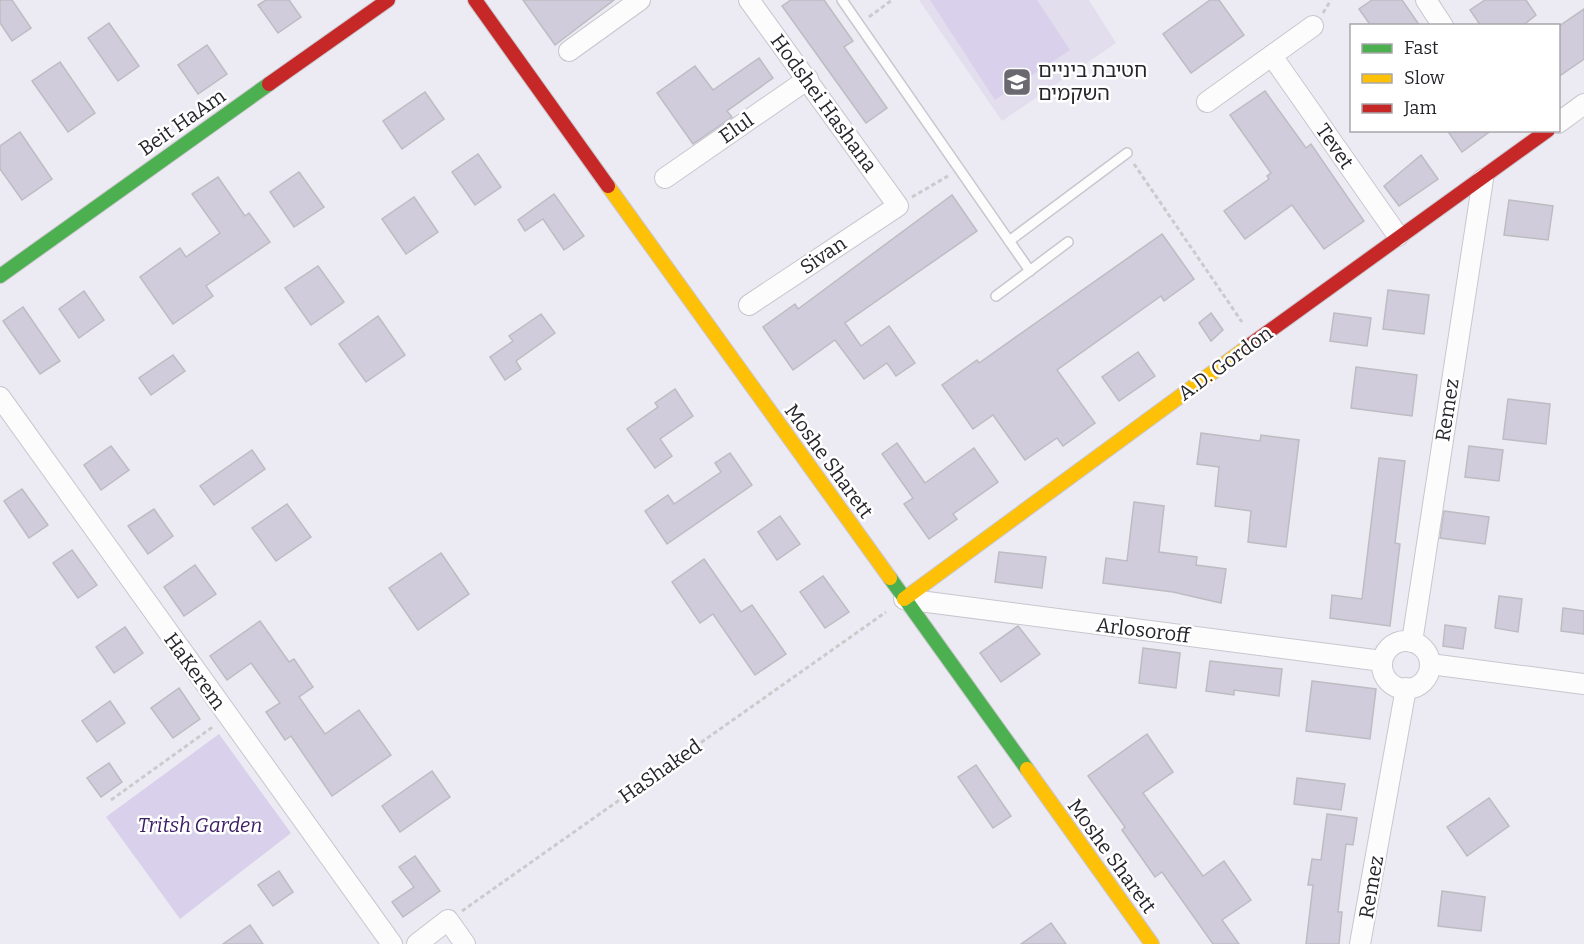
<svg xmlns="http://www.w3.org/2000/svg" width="1584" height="944" font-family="Bitter,'Noto Sans Hebrew',serif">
<rect width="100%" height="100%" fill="#eceaf2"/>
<!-- built -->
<path fill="#e2deee" d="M919 0H1089L1116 43 1002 121Z"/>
<!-- green -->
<g fill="#d9d1eb">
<path d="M930 0H1037L1070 50 995 100Z"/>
<path d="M219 734 291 833 180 919 106 817Z"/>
</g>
<!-- building -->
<g fill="#d0ccdb" stroke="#bdbcc2" stroke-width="1.5">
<path d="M0 0H12L31 28 12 41 0 23Z"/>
<path d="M266 0H289L301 17 278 33 258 5Z"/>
<path d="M523 0H614L555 45Z"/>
<path d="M791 0H824L853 41 844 47 887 108 866 123 782 6Z"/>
<path d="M1210 0H1219L1244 35 1191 73 1163 34Z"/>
<path d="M1372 0H1402L1420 26H1371L1359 9Z"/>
<path d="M1485 0H1526L1536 15 1522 26H1481L1470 10Z"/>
<path d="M1584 9V59L1558 77V27Z"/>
<path d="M109 23 139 66 118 81 88 38Z"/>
<path d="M207 45 227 74 198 94 178 65Z"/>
<path d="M759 58 773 78 727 111 732 117 693 144 657 93 695 66 713 90Z"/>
<path d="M60 62 95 113 68 132 32 81Z"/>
<path d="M1265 91 1306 148 1311 144 1364 221 1324 249 1292 205 1245 239 1224 211 1269 179 1267 176 1271 173 1230 115Z"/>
<path d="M425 92 444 119 402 149 383 121Z"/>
<path d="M1447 130H1492L1462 152Z"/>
<path d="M20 132 52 179 22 200 0 169V146Z"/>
<path d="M478 154 501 187 475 205 452 172Z"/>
<path d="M1421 155 1438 179 1399 206 1384 186Z"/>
<path d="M299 172 324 207 294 227 270 192Z"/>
<path d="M218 177 245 216 249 213 270 242 206 286 213 296 173 324 140 277 180 248 186 257 220 233 192 194Z"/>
<path d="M554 194 584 236 564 250 543 219 525 231 518 220Z"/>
<path d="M952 195 977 231 845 323 861 346 889 326 915 363 896 376 887 363 864 379 835 340 793 370 763 327 795 304 798 309Z"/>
<path d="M414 197 438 232 406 254 382 219Z"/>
<path d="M1509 200 1553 206 1548 240 1504 235Z"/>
<path d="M1162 234 1194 279 1164 301 1161 296 1057 370 1095 423 1063 446 1057 438 1025 460 993 415 973 429 942 385 977 360 979 363Z"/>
<path d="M318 266 344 302 311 325 285 288Z"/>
<path d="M1388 290 1429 295 1424 334 1383 329Z"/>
<path d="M84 291 104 320 79 338 59 309Z"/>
<path d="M23 307 60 361 40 374 3 321Z"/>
<path d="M1211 313 1223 330 1211 341 1199 323Z"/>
<path d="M1334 313 1371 318 1367 346 1330 341Z"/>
<path d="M541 314 555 333 516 361 521 369 505 380 490 357 513 341 509 336Z"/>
<path d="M378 316 405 355 366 382 339 344Z"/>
<path d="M1138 352 1155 376 1119 401 1102 377Z"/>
<path d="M173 355 185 371 151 395 139 378Z"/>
<path d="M1356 367 1417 375 1412 416 1351 408Z"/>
<path d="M675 389 693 416 660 439 672 456 655 468 627 429 658 407 655 403Z"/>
<path d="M1508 399 1550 404 1546 444 1503 439Z"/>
<path d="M1201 433 1260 441 1261 435 1299 440 1286 547 1248 542 1251 511 1215 506 1219 467 1197 464Z"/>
<path d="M897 443 925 483 974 448 998 482 953 514 957 519 929 539 904 504 913 498 882 454Z"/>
<path d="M111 446 129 470 101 490 84 465Z"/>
<path d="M1469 446 1503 450 1499 481 1465 477Z"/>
<path d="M252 450 265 469 214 505 200 486Z"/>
<path d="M730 453 752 485 667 544 645 511 668 495 674 504 721 472 715 463Z"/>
<path d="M1379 458 1405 461 1395 543 1400 544 1390 626 1330 618 1332 595 1362 599Z"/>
<path d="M22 489 48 525 29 538 4 501Z"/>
<path d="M1134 502 1164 506 1159 552 1197 557 1196 565 1226 569 1221 603 1173 592 1103 583 1106 558 1127 561Z"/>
<path d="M287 504 311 537 276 561 252 528Z"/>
<path d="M154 509 173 536 148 554 128 526Z"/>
<path d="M1444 511 1489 517 1485 544 1440 538Z"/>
<path d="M780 516 800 544 777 560 758 532Z"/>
<path d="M72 550 97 585 78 598 53 563Z"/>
<path d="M999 552 1046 557 1042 588 995 582Z"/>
<path d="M441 553 469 594 418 630 389 588Z"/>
<path d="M704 559 741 612 752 605 786 654 755 675 713 614 700 623 672 582Z"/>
<path d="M195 565 216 594 184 616 164 587Z"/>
<path d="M823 576 849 612 825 628 800 592Z"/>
<path d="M1499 596 1522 599 1518 632 1495 628Z"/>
<path d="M1563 608 1584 611V634L1561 631Z"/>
<path d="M260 621 289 662 294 659 313 687 299 697 325 734 359 710 391 755 332 796 291 736 285 740 266 712 280 703 251 663 227 680 210 656Z"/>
<path d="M1445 625 1466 628 1463 649 1443 646Z"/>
<path d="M1018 626 1040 654 1001 682 980 653Z"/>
<path d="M125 627 143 653 114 673 96 647Z"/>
<path d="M1143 648 1180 653 1176 688 1139 683Z"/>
<path d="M1210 661 1282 669 1279 696 1234 690V695L1206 691Z"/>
<path d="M1312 681 1376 689 1370 739 1306 731Z"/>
<path d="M179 688 200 719 173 738 151 708Z"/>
<path d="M110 701 125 723 97 742 82 721Z"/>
<path d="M1147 734 1173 772 1143 793 1203 876 1224 861 1251 900 1222 920 1239 944H1213L1162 872 1155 877 1122 830 1125 827 1088 776Z"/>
<path d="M109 763 122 782 101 797 87 778Z"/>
<path d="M976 765 1011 816 993 828 958 777Z"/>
<path d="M432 771 450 797 400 832 382 806Z"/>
<path d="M1297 778 1345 784 1341 810 1294 804Z"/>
<path d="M1489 798 1509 826 1467 856 1447 827Z"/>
<path d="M1327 814 1357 818 1353 845 1346 844 1338 912H1342L1339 944H1306L1313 885H1308L1312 859 1321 860Z"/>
<path d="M415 856 440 891 403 917 392 902 414 887 399 867Z"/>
<path d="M279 871 293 892 273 906 258 885Z"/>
<path d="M1442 891 1485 897 1481 931 1438 926Z"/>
<path d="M1051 923 1066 944H1021Z"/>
<path d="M250 925 263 944H223Z"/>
</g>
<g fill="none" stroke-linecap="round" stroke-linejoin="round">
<!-- lane casing -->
<g stroke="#c9c7ce" stroke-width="12">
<g id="lane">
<path d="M842 0 1030 271"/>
<path d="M1009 241 1127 153"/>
<path d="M996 296 1068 242"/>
</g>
</g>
<!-- street casing -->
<g stroke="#c9c7ce" stroke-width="22">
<g id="street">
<path d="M1426 0 1443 26"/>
<path d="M569 51 640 0"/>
<path d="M1272 56 1398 236"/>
<path d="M1207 102 1313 26"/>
<path d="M1558 123 1584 104"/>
<path d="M665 178 808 79"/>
<path d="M749 305 898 206 749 0"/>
<path d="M0 397 392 944"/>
<path d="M904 599 1382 661"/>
<circle cx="1406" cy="665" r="24"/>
<path d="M1412 642 1483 179"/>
<path d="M1430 664 1584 684"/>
<path d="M417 944 448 920 465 944"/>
<path d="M1360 944 1406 688"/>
</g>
</g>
<!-- fast casing -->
<g stroke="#c9c7ce" stroke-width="16">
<g id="fast">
<path d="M0 276 269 84"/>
<path d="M890 578 1027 769"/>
</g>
</g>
<!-- slow casing -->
<g stroke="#c9c7ce" stroke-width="16">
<g id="slow">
<path d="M608 186 890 578"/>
<path d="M904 599 1250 345"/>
<path d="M1027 769 1152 944"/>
</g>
</g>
<!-- jam casing -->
<g stroke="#c9c7ce" stroke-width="16">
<g id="jam">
<path d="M475 0 608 186"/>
<path d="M269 84 388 0"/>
<path d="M1250 345 1548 130"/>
</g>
</g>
<!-- path -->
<g stroke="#cbcbce" stroke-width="3" stroke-dasharray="4.5 3" stroke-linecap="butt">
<path d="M1323 13 1331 0"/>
<path d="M869 17 892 0"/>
<path d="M1134 164 1242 322"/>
<path d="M912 197 948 176"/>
<path d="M111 800 214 726"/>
<path d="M462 911 886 612"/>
</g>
<!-- lane -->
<use href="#lane" stroke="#fcfcfd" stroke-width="9"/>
<!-- street -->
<use href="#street" stroke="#fcfcfd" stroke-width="20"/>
<!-- fast -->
<use href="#fast" stroke="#4caf50" stroke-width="14"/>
<!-- slow -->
<use href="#slow" stroke="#ffc107" stroke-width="14"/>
<!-- jam -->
<use href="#jam" stroke="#c62828" stroke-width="14"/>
</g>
<!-- icons -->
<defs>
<g id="school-square" transform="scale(1.5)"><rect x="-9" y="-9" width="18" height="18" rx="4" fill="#6b6970" stroke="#fff"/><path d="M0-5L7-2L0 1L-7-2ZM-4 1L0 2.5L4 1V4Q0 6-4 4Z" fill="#fff"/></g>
</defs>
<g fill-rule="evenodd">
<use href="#school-square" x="1017" y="82"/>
</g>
<g text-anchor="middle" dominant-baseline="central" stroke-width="5" stroke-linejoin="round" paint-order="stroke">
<!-- poi labels -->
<g font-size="20" fill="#26242a" stroke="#fff" text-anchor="start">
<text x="1038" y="70">חטיבת ביניים<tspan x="1038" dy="23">השקמים</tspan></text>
</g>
<!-- street labels -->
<g font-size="20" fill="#26242a" stroke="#fff">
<text transform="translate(824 103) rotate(54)">Hodshei Hashana</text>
<text transform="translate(182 122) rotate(-35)">Beit HaAm</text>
<text transform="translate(736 128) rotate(-35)">Elul</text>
<text transform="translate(1335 146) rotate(55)">Tevet</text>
<text transform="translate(823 255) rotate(-34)">Sivan</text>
<text transform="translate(1225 363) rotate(-36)">A.D. Gordon</text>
<text transform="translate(1447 410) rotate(-81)">Remez</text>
<text transform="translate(829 461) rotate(54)">Moshe Sharett</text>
<text transform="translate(1143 630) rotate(7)">Arlosoroff</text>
<text transform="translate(195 671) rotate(54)">HaKerem</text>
<text transform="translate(660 771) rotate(-35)">HaShaked</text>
<text transform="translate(1112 856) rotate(54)">Moshe Sharett</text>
<text transform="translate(1371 887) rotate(-80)">Remez</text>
</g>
<!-- park labels -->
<g font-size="20" font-style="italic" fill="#3a1d63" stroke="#fff">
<text x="200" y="825">Tritsh Garden</text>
</g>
</g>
<!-- legend -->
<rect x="1350" y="24" width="210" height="108" fill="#ffffff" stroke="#a8a7aa" stroke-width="1.5"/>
<rect x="1362" y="44" width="30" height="9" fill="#4caf50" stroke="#a8a7aa" stroke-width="1.5"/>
<text x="1404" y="54" font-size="18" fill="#26242a">Fast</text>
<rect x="1362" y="74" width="30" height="9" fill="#ffc107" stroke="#a8a7aa" stroke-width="1.5"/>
<text x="1404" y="84" font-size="18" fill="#26242a">Slow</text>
<rect x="1362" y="104" width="30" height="9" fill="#c62828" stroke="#a8a7aa" stroke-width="1.5"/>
<text x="1404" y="114" font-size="18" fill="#26242a">Jam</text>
</svg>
